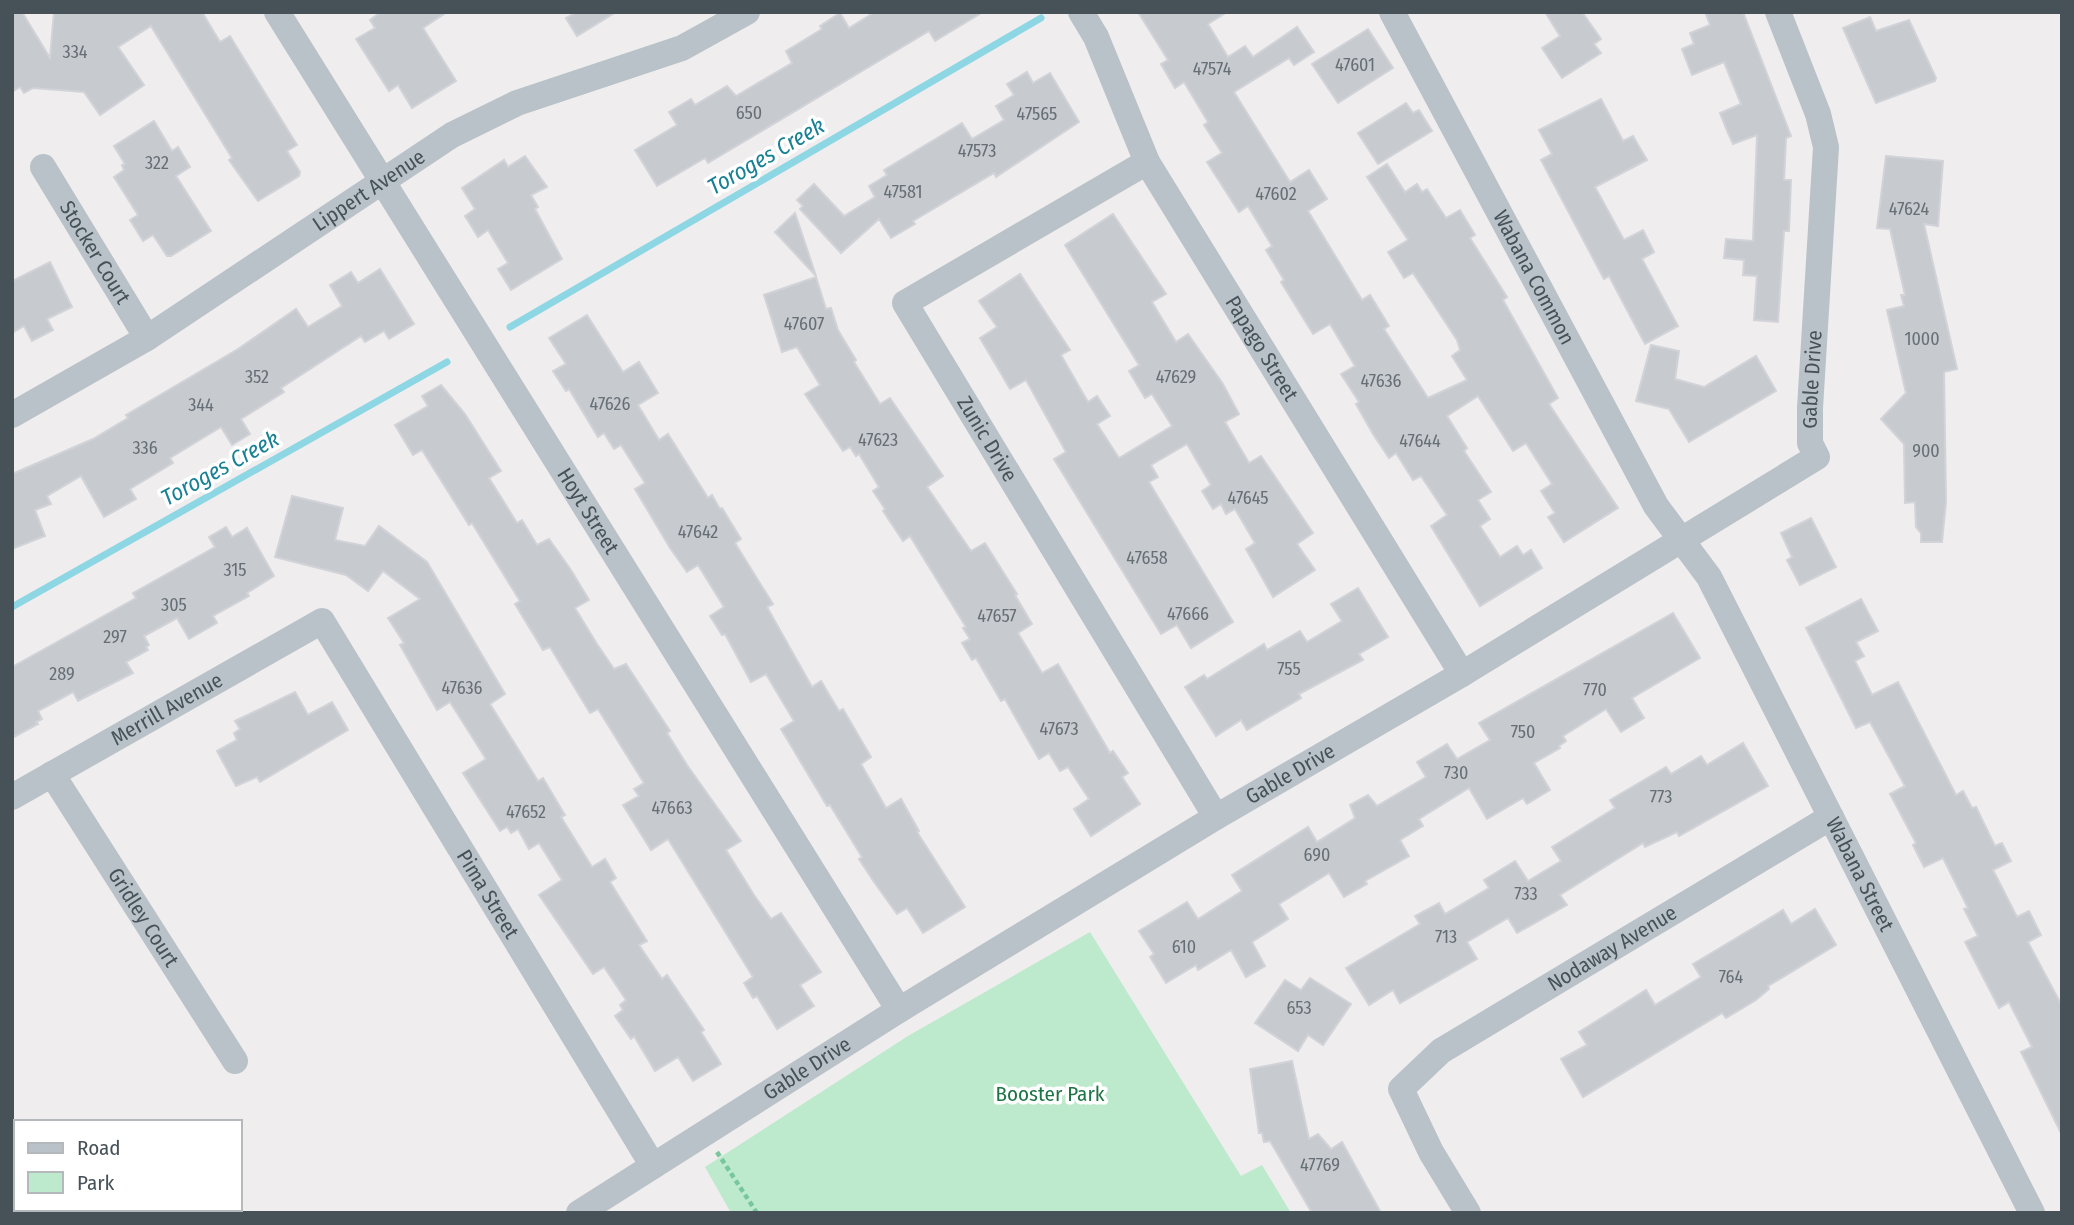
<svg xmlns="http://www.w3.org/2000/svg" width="2074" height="1225" font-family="'Fira Sans Condensed',sans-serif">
<rect width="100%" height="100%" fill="#efeded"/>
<!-- green -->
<path fill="#bdeacd" d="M1090 932 1241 1176 1262 1165 1291 1213H731L705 1167 908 1036Z"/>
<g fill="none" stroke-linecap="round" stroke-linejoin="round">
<!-- stream -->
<g stroke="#8dd6e4" stroke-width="7">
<path d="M510 327 1041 18"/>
<path d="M12 607 447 362"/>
</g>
</g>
<!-- building -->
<g fill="#c7cacf" stroke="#d1d3d8" stroke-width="2">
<path d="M12 12H22L50 58 54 12H202L220 42 230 36 297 145 287 151 300 172 299 176 258 201 229 160 232 158 151 26 118 47 144 85 100 115 84 92 33 88 24 93 20 87 12 92Z"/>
<path d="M381 12H447L423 28 456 81 412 108 398 85 389 91 356 39 375 28 370 20Z"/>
<path d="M577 12H616L577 36 566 18Z"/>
<path d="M875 12H983L935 41 929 31 708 163 705 158 657 186 635 150 677 125 669 112 691 99 695 105 727 86 736 96 792 63 786 51 822 29 820 26 840 13 849 28Z"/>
<path d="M1138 12H1227L1208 24 1228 57 1245 46 1253 57 1297 27 1314 52 1294 65 1289 58 1234 92 1290 182 1309 170 1327 199 1308 211 1362 300 1370 295 1389 326 1384 329 1428 398 1467 380 1452 356 1460 350 1457 340 1413 273 1404 278 1388 252 1408 240 1367 177 1387 164 1405 192 1417 184 1422 192 1427 189 1446 218 1460 210 1475 235 1470 238 1507 297 1503 300 1558 398 1549 404 1618 508 1564 542 1548 517 1555 513 1541 491 1552 484 1526 443 1513 451 1478 396 1447 416 1467 448 1464 451 1491 492 1478 500 1490 519 1480 526 1500 557 1517 546 1523 555 1531 550 1542 568 1480 606 1431 526 1447 515 1421 476 1413 480 1396 453 1389 458 1373 434 1356 404 1359 402 1341 374 1355 366 1330 324 1313 334 1281 282 1284 280 1266 250 1272 246 1248 206 1239 212 1207 162 1222 153 1204 125 1208 122 1184 82 1175 88 1161 64 1168 60Z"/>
<path d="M1545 12H1582L1601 39 1594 44 1601 53 1562 78 1542 48 1560 36Z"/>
<path d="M1705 12H1743L1791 136 1786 138 1784 180H1791L1789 231H1784L1778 322 1754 320 1757 276 1743 275 1744 260 1724 258 1726 239 1753 241 1757 135 1733 144 1728 133 1720 113 1741 104 1724 62 1692 75 1682 49 1694 44 1690 33 1710 25Z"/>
<path d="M1870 17 1876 31 1909 20 1936 78 1935 81 1876 103 1843 28Z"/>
<path d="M1368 29 1393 68 1338 103 1312 64Z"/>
<path d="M1027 72 1033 83 1050 73 1079 122 996 177 994 173 913 221 915 224 891 238 879 219 841 253 800 209 803 206 797 200 814 184 844 216 875 197 869 186 887 175 884 170 962 123 972 139 1004 120 996 106 1014 95 1007 84Z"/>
<path d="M1601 99 1623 141 1633 136 1647 160 1595 187 1624 240 1643 230 1654 252 1642 259 1678 326 1645 344 1609 276 1604 279 1541 160 1552 154 1539 130Z"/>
<path d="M1406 103 1413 113 1419 110 1432 131 1378 164 1358 133Z"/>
<path d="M154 121 172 151 178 147 190 167 176 176 211 231 171 256H167L153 235 143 241 130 220 138 215 114 177 124 170 122 165 125 164 114 146Z"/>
<path d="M525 156 547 187 531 195 538 207 535 209 562 259 511 290 498 269 508 263 488 230 478 237 465 216 475 209 462 188 504 160 508 167Z"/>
<path d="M1886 156 1943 161 1938 226 1924 224 1957 369 1944 372 1946 502 1942 542H1921V533L1916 527 1915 502 1905 503 1904 444 1881 419 1906 393 1887 310 1904 306 1901 295H1905L1890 229 1877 228Z"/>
<path d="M795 213 816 276 775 232Z"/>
<path d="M1113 214 1166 294 1152 302 1176 342 1188 334 1223 384 1239 414 1225 422 1249 463 1261 456 1313 533 1297 544 1315 570 1273 597 1246 549 1255 543 1235 509 1226 514 1221 504 1213 509 1202 491 1211 485 1187 444 1151 465 1158 477 1149 482 1233 622 1191 648 1177 625 1161 634 1054 459 1066 452 1026 380 1010 389 980 338 997 327 979 301 1020 274 1070 350 1061 355 1088 402 1097 396 1110 416 1097 424 1119 458 1172 426 1152 394 1145 398 1129 371 1139 365 1065 245Z"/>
<path d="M50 262 72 307 47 319 53 330 32 341 24 326 12 333V281Z"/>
<path d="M380 269 414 324 389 339 384 331 365 342 361 336 281 388 284 392 241 419 250 434 232 445 221 427 170 458 173 463 130 489 136 499 104 517 81 476 47 496 51 504 35 510 45 536 12 549V474L93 439 128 418 126 415 238 349 296 309 308 327 342 306 330 285 351 272 358 283Z"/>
<path d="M816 277 826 309 831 308 838 330 856 360 854 362 880 404 890 398 943 476 927 487 971 551 985 543 1017 594 1015 595 1032 624 1018 633 1042 673 1058 664 1110 753 1113 751 1128 773 1122 777 1140 804 1091 836 1074 809 1089 799 1068 767 1060 771 1049 753 1039 759 1005 699 1001 701 976 658 972 660 962 643 970 639 963 628 966 627 910 536 903 541 883 511 885 509 873 491 879 487 859 454 856 456 850 447 843 451 805 394 820 385 797 347 782 352 764 295Z"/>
<path d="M587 315 623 372 639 362 658 393 638 405 659 440 668 434 708 498 712 495 720 509 722 508 741 539 735 543 773 604 767 607 812 687 821 681 839 711 843 709 871 757 861 764 886 808 901 799 919 831 917 832 965 907 923 933 907 908 897 914 874 882 859 859 862 857 830 805 827 806 781 729 794 721 766 674 751 682 725 634 722 635 710 616 724 607 698 565 687 572 670 548 635 489 645 483 621 445 614 449 604 433 598 437 569 389 566 391 553 371 566 364 549 338Z"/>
<path d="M1651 345 1679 351 1675 379 1704 387 1756 356 1776 391 1689 442 1669 409 1636 401Z"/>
<path d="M441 385 465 414 501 471 489 478 517 523 522 520 537 545 549 539 571 570 589 600 575 608 597 644 614 669 626 664 670 731 667 733 687 765 741 841 726 850 754 895 771 919 781 913 821 972 800 985 814 1006 777 1029 757 996 753 998 744 983 753 977 668 839 651 850 623 805 639 796 634 789 644 783 598 709 590 713 550 647 543 650 515 604 520 601 472 523 469 525 422 450 413 455 395 425 428 406 422 396Z"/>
<path d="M292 496 343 508 335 540 365 546 379 526 427 562 505 694 490 704 538 781 543 778 565 815 561 817 592 867 605 859 616 878 610 882 647 941 639 945 662 979 667 975 704 1030 701 1032 721 1064 693 1081 678 1057 655 1071 634 1036 631 1039 615 1016 623 1010 620 1005 626 1000 604 967 593 974 539 895 562 880 539 843 529 849 518 829 511 833 507 827 500 831 463 773 486 759 450 702 437 710 400 645 404 643 388 618 420 599 383 571 368 591 346 575 275 557Z"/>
<path d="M1811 518 1836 567 1800 585 1787 560 1792 557 1781 533Z"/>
<path d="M226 527 232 537 247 528 274 576 247 593 249 596 213 616 217 623 189 639 177 618 144 636 149 645 146 647 148 650 126 662 133 673 78 701 73 692 38 711 42 719 36 722 38 724 12 738V667L136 598 133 593 215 547 209 537Z"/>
<path d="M1358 588 1388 637 1359 654 1363 660 1299 694 1301 698 1247 730 1241 720 1216 736 1185 687 1204 675 1207 679 1264 644 1267 650 1300 631 1307 642 1342 621 1331 604Z"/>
<path d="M1861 599 1878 631 1856 642 1864 656 1855 661 1872 695 1898 682 1956 795 1963 791 1972 808 1976 807 1995 846 2002 843 2011 861 1993 870 2017 917 2029 911 2041 935 2028 942 2062 1006V1135L2021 1052 2032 1047 2009 1002 1999 1008 1965 942 1978 936 1964 909 1968 908 1943 858 1924 867 1913 845 1916 843 1890 794 1905 786 1870 722 1856 728 1806 628Z"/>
<path d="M1673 613 1700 658 1632 698 1644 718 1621 732 1606 709 1563 736 1566 741 1559 746 1560 748 1534 763 1550 790 1527 804 1523 798 1487 819 1469 788 1419 819 1423 826 1400 840 1409 856 1365 881 1367 884 1344 897 1329 873 1279 904 1288 919 1252 942 1265 966 1246 977 1231 950 1198 970 1196 965 1166 983 1150 957 1154 954 1139 931 1187 902 1198 919 1242 891 1232 875 1308 827 1317 842 1355 818 1350 805 1368 795 1377 806 1426 777 1417 762 1447 744 1457 759 1490 740 1479 723Z"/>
<path d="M295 692 308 715 332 702 348 730 260 782 257 777 236 786 217 751 237 740 234 733 240 729 235 721Z"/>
<path d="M1743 743 1768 786 1679 836 1677 832 1645 847 1643 843 1560 895 1567 905 1517 933 1508 918 1467 942 1477 959 1400 1003 1393 990 1369 1005 1346 968 1420 924 1415 916 1439 903 1445 914 1489 888 1484 880 1515 861 1528 881 1561 861 1552 847 1615 808 1610 800 1666 767 1671 774 1701 756 1707 765Z"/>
<path d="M1815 909 1836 945 1768 986 1769 989 1756 1000 1726 1018 1722 1013 1583 1097 1561 1059 1587 1045 1579 1032 1646 990 1655 1005 1701 977 1693 964 1783 910 1791 924Z"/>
<path d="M1310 978 1351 1004 1323 1045 1308 1035 1298 1051 1255 1023 1285 980 1301 990Z"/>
<path d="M1292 1061 1309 1139 1318 1134 1331 1149 1342 1142 1381 1213H1312L1270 1141 1264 1142 1262 1133H1259L1250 1069Z"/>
</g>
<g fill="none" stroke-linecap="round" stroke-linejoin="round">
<!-- path -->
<path stroke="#78c69c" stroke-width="4.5" stroke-dasharray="5 3.5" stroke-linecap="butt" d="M717 1152 757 1213"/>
<!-- street -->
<g stroke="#b9c2c8" stroke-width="26">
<path id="s1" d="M277 12 899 1010"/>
<path id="s2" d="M1081 12 1096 37 1147 162 1462 674"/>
<path id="s3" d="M1392 12 1656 506 1709 577 2032 1213"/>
<path id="s4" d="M1147 162 905 303 1216 817"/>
<path id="s5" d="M43 167 147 338"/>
<path id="s6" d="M12 415 147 338 452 135 517 103 682 48 747 12"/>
<path id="s7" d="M52 774 235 1061"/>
<path id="s8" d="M12 797 322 621 653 1166"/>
<path id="s9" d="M579 1213 899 1010 1216 817 1462 674 1817 457 1810 443V408L1826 147 1818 114 1778 12"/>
<path id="s10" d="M1468 1213 1431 1152 1401 1089 1441 1051 1831 817"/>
</g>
</g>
<g text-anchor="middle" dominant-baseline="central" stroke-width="7" stroke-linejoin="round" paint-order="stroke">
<!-- number labels -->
<g font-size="18" fill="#666f76">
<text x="75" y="52">334</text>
<text x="1355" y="65">47601</text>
<text x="1212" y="69">47574</text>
<text x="749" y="113">650</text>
<text x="1037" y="114">47565</text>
<text x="977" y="151">47573</text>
<text x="157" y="163">322</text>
<text x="903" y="192">47581</text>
<text x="1276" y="194">47602</text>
<text x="1909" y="209">47624</text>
<text x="804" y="324">47607</text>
<text x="1922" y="339">1000</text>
<text x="257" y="377">352</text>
<text x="1176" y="377">47629</text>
<text x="1381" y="381">47636</text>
<text x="610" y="404">47626</text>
<text x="201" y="405">344</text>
<text x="878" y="440">47623</text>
<text x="1420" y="441">47644</text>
<text x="145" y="448">336</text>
<text x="1926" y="451">900</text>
<text x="1248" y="498">47645</text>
<text x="698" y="532">47642</text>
<text x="1147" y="558">47658</text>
<text x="235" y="570">315</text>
<text x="174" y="605">305</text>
<text x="1188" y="614">47666</text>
<text x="997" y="616">47657</text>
<text x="115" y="637">297</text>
<text x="1289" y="669">755</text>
<text x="62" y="674">289</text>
<text x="462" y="688">47636</text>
<text x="1595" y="690">770</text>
<text x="1059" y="729">47673</text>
<text x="1523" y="732">750</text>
<text x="1456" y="773">730</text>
<text x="1661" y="797">773</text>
<text x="672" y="808">47663</text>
<text x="526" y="812">47652</text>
<text x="1317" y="855">690</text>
<text x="1526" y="894">733</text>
<text x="1446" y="937">713</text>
<text x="1184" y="947">610</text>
<text x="1731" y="977">764</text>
<text x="1299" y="1008">653</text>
<text x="1320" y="1165">47769</text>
</g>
<!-- street labels -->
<g font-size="21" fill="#465158" stroke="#fff">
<text stroke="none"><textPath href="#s6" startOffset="422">Lippert Avenue</textPath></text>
<text stroke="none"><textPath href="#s5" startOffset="100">Stocker Court</textPath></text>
<text stroke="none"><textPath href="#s3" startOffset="301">Wabana Common</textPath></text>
<text stroke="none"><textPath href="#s2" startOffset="383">Papago Street</textPath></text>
<text stroke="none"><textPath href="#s9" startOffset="1530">Gable Drive</textPath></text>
<text stroke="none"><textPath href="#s4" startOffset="439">Zunic Drive</textPath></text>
<text stroke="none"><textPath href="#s1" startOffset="588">Hoyt Street</textPath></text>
<text stroke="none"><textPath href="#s8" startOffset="178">Merrill Avenue</textPath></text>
<text stroke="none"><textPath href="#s9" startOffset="836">Gable Drive</textPath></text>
<text stroke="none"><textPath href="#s3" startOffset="982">Wabana Street</textPath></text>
<text stroke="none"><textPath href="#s8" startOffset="676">Pima Street</textPath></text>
<text stroke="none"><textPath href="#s7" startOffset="170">Gridley Court</textPath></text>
<text stroke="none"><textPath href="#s10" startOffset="396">Nodaway Avenue</textPath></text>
<text stroke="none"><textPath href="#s9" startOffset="270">Gable Drive</textPath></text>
</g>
<!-- park labels -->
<g font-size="21" fill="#1d7444" stroke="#fff">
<text x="1050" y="1094">Booster Park</text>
</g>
<!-- water labels -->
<g font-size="23" font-style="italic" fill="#178094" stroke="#fff">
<text transform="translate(766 156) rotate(-30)">Toroges Creek</text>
<text transform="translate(220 468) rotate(-29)">Toroges Creek</text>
</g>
</g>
<!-- border -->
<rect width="2074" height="1225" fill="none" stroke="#465158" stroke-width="28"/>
<!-- legend -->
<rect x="14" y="1120" width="228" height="91" fill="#ffffff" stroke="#b5b9bc" stroke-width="2"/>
<rect x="28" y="1143" width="35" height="10" fill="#b9c2c8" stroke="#b5b9bc" stroke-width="2"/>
<text x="77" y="1155" font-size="21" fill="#465158">Road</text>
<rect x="28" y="1172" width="35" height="21" fill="#bdeacd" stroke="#b5b9bc" stroke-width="2"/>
<text x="77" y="1190" font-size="21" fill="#465158">Park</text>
</svg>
